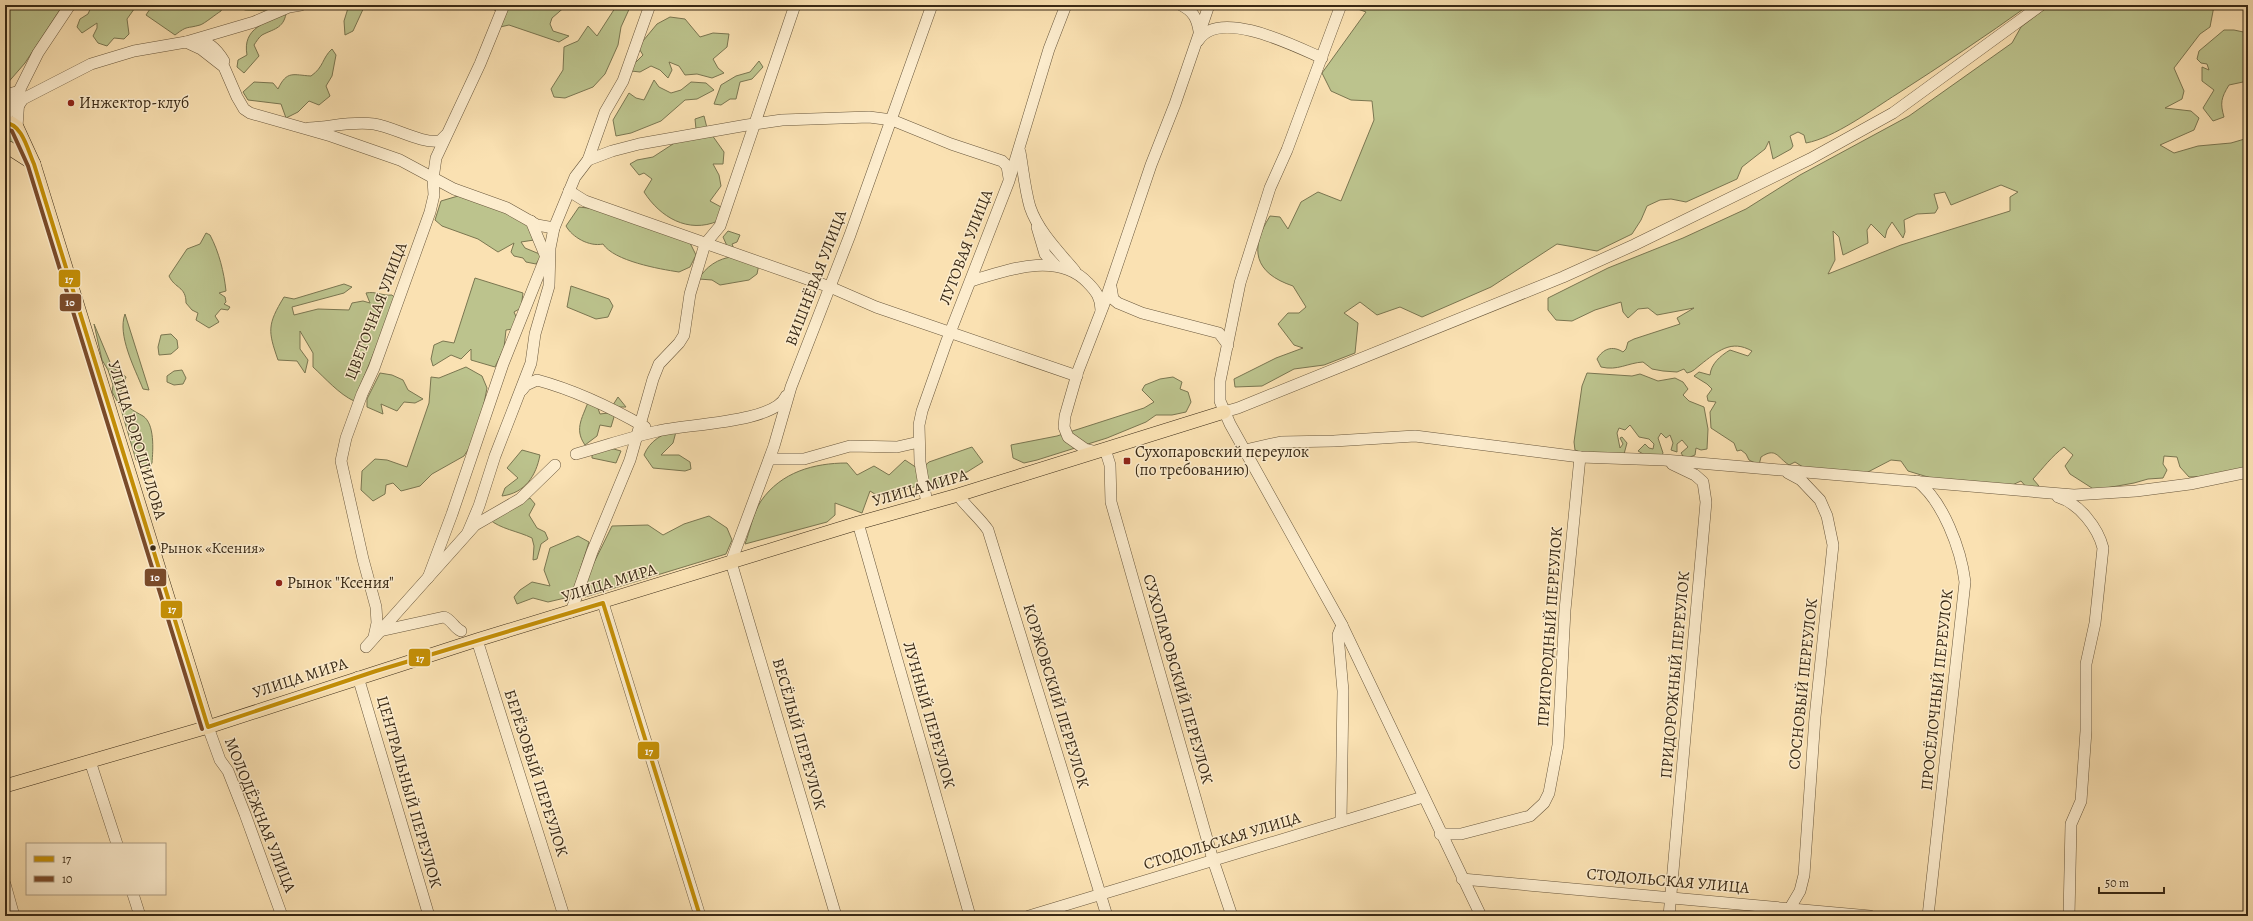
<svg xmlns="http://www.w3.org/2000/svg" width="2253" height="921" font-family="Alegreya,serif">
<rect width="100%" height="100%" fill="#fae1b2"/>
<filter id="stains"><feTurbulence type="fractalNoise" baseFrequency=".005" numOctaves="4"/><feColorMatrix values="0 0 0 0 .2 0 0 0 0 .09 0 0 0 0 .02 0 0 0 .5 -.17"/></filter>
<radialGradient id="worn" r=".72"><stop offset=".6" stop-color="#630" stop-opacity="0"/><stop offset="1" stop-color="#630" stop-opacity=".3"/></radialGradient>
<!-- green -->
<g fill="#bcc38d" stroke="#7a7651" fill-rule="evenodd">
<path d="M5 5H63L25 63 5 86Z"/>
<path d="M92 5H137L127 19 129 34 124 39 114 38 107 46 98 43 93 36 97 28V23L82 33 77 27 80 19 88 14Z"/>
<path d="M149 5H223L221 11C216 14 204 24 200 25 186 29 188 25 175 35L146 15 150 9Z"/>
<path d="M236 5H269L272 11 245 10Z"/>
<path d="M349 5H365L353 31 345 35 344 21Z"/>
<path d="M495 5H567L552 18 550 24 553 31 569 36 559 42 509 25 500 27 497 13 493 8Z"/>
<path d="M617 5H631L621 27 618 45 605 74 593 87 565 98 554 97 551 89 563 70 564 47 578 41 588 26 597 36Z"/>
<path d="M1347 5H2029C1986 36 1942 65 1897 94 1873 109 1834 138 1806 143L1804 135 1798 132 1790 136 1793 146 1791 149 1773 159 1769 141 1765 149 1742 167 1737 179 1686 202 1671 199 1660 200 1647 206 1641 220 1632 234 1597 251 1557 244 1491 287 1422 317 1400 307 1377 315 1360 302 1344 313 1358 323 1355 353 1324 365 1294 369 1262 386 1235 387 1234 379 1276 358 1303 348 1294 345 1278 324 1288 313H1299L1306 307 1293 286C1254 273 1249 249 1270 216L1280 217 1288 229 1301 202 1318 192 1341 201 1374 120 1372 101 1351 100 1331 91 1322 73 1366 12Z"/>
<path d="M2050 5 2214 6 2210 27 2200 34 2174 68 2184 91 2182 99 2165 108 2191 111 2199 118 2194 130 2160 145 2174 153 2198 146 2231 143 2248 138V468L2211 476 2189 477 2180 467 2177 457 2164 456 2163 464 2167 470 2163 478 2148 479 2134 483 2095 490 2070 474 2065 466 2073 455 2064 447C2051 457 2044 467 2033 479L2039 486 2027 488 2021 481 2010 486 1941 481 1908 471 1901 461 1891 460 1866 473 1803 467 1795 462 1789 465C1777 457 1776 447 1761 457L1759 465 1749 460 1746 454 1741 450 1737 451 1734 443 1711 428 1710 412 1716 402 1708 401 1707 396 1712 389 1707 384 1694 376 1699 372 1710 375C1711 364 1720 356 1730 350L1748 356 1752 351C1731 339 1718 351 1700 365 1696 368 1693 372 1687 373L1684 369 1677 372 1663 371 1652 369 1643 362C1627 363 1618 371 1601 367L1597 359C1603 349 1612 345 1623 352L1626 349 1628 342 1634 339 1680 324 1677 318 1694 308 1657 315 1648 308 1638 309 1628 318 1623 312 1621 302 1595 310 1572 321 1556 320 1548 310V298L1608 268 1683 238 1746 209 1800 175 1909 116 2012 43 2021 27ZM2001 185 2018 192 2010 197V211L1901 245 1828 274 1835 260 1833 231 1839 237 1843 255 1868 243 1867 230 1871 224 1885 238 1887 230 1892 222 1903 238 1905 232 1904 220 1917 214 1935 213 1938 208 1934 194 1945 192 1951 205Z"/>
<path d="M286 14C283 29 273 29 262 35 259 37 256 42 254 45L259 56 244 73 237 67 238 60 247 55C242 28 266 22 286 14Z"/>
<path d="M670 17 685 19 700 37 713 33 729 34 727 47 713 59 718 68 724 73 712 78 697 74 685 75 679 66 669 62 672 70 668 78 660 70 651 66 640 72 631 71 633 65 643 55 638 47 657 24Z"/>
<path d="M2224 30H2234L2248 33V78L2243 82 2229 85C2221 98 2220 103 2224 117L2213 121 2203 108 2214 90 2202 81V67L2209 70 2207 64 2201 63 2197 59 2199 51Z"/>
<path d="M332 49 336 55 332 76 326 86 330 96 319 105 309 101 298 112 286 118 281 104 248 100 243 92 254 82 273 83 278 89C287 70 293 75 311 76 324 67 322 58 332 49Z"/>
<path d="M759 61 763 67 752 79 740 82 736 99H730L721 105 714 104 721 85 736 76 750 72Z"/>
<path d="M654 80 659 87 671 93 681 90 691 82 706 83 714 90 697 99 685 100 661 121 631 133 616 136 613 120 629 93 636 98 644 100Z"/>
<path d="M704 116 707 128 724 152 723 164H713L719 175 721 186 710 201 721 207 718 221C688 234 660 217 644 192L652 179 644 173 639 175 630 164 637 160 653 157 696 129 695 119Z"/>
<path d="M8 122 18 141 14 146 5 148V123Z"/>
<path d="M458 196H476L529 223 534 240 521 242 525 248 542 255 536 264 526 262 523 258 514 256 511 252 514 243 498 252 478 239 442 226 435 220 441 201Z"/>
<path d="M579 207 596 209 690 243 696 255 690 267 679 272C659 269 614 261 603 244 589 247 572 237 566 226Z"/>
<path d="M728 231 740 235 737 242 732 244 736 254 759 264 757 274 749 280 720 285 712 280 699 279C705 267 719 258 732 257L723 237Z"/>
<path d="M206 233 210 235C219 252 224 272 226 291L219 293 225 297 226 302 224 304 230 307 228 310 221 309 215 316 219 322 209 328 196 320 198 313 192 310 186 303C186 286 175 289 169 276L187 249 200 244Z"/>
<path d="M475 278 523 293 521 308 514 312 518 321 513 329 506 330 504 348 495 367 471 360V349L461 359 451 355 433 366 431 359 434 345 443 341 454 343Z"/>
<path d="M344 284 352 287 344 293 292 307 294 315 318 309 349 310 352 303 363 301 370 303 366 293C376 291 382 296 392 295L396 299 354 401C339 394 326 379 313 367V353L300 331V349L308 360 305 373 297 361 278 360C268 331 267 325 284 297L294 299Z"/>
<path d="M571 286 609 299 613 306 608 317 596 319 567 307Z"/>
<path d="M125 314 149 390 143 389C135 369 117 335 125 314Z"/>
<path d="M94 324 112 367 126 377 119 397C124 406 134 411 143 416 155 424 153 450 152 463L148 469 136 460 133 450 120 406 112 392 113 385 108 370 102 360Z"/>
<path d="M171 334 177 340 178 348 171 354 159 355 158 347 161 335Z"/>
<path d="M466 367 482 376 487 388 478 434 464 456 432 474 420 486 401 491 393 483 386 485 385 494 373 501 361 490 362 471 375 459 387 460 407 467 429 403 431 377 439 378Z"/>
<path d="M182 370 186 378 183 384 174 385 167 382V376L174 371Z"/>
<path d="M380 373 392 375 403 380 408 390 423 399 415 403 404 402 397 411 381 404 383 414 367 407V399Z"/>
<path d="M1587 373 1632 376 1640 374 1658 381 1675 378 1683 382 1688 389 1683 395 1689 401 1704 407 1708 429 1707 449 1701 450 1696 448 1695 455 1685 459 1681 453 1688 447 1682 440 1677 444V452L1671 450 1673 443 1670 435 1666 438 1661 433 1658 438 1663 453 1661 457 1645 455 1638 451 1645 444 1649 448 1653 449 1654 444 1649 439 1639 437 1630 425 1625 430 1619 428 1617 433 1620 448 1623 444 1620 438 1622 437 1627 443 1624 454H1584L1575 450 1574 442 1582 386Z"/>
<path d="M1173 377 1182 382 1180 389 1188 392 1191 402 1186 412 1172 415H1156L1146 422 1107 438 1037 460 1024 463 1013 458 1011 445 1057 436 1144 408 1154 402 1142 390 1145 385 1160 379Z"/>
<path d="M618 397 626 407H617L611 427 600 425 597 436 585 445C573 428 584 416 589 399L596 403 600 414 608 413Z"/>
<path d="M677 428 673 443 661 455H679L690 462 691 469 685 471 653 468 644 455C650 440 662 435 677 428Z"/>
<path d="M972 447 983 462 967 472 944 477V485L933 489 918 486 878 496 870 491 862 513 835 503V515L827 522 745 544C750 531 753 513 761 501 781 472 814 463 847 463L857 475 874 466 889 475 905 460 920 470 929 462Z"/>
<path d="M610 448 621 451 616 463 592 458V454Z"/>
<path d="M522 450 540 455C536 476 525 493 502 496L505 488 518 478 507 468Z"/>
<path d="M530 498 535 504 529 515 537 528 545 532 548 539 541 544 537 559 533 560 534 546 532 538C518 531 500 529 489 519Z"/>
<path d="M709 516 727 528 732 540 726 554 585 597 583 585 612 526 648 525 663 535 684 524Z"/>
<path d="M578 536 589 542 575 586 565 598 548 602 533 598 517 604 514 597 520 590 532 582 550 586 544 570 550 548Z"/>
</g>
<g fill="none" stroke-linecap="round" stroke-linejoin="round">
<!-- minor casing -->
<g stroke="#69573c" stroke-width="12">
<g id="minor">
<path d="M1181 5C1193 11 1197 18 1199 31"/>
<path d="M1341 5 1287 150 1270 188 1240 283 1220 381V401L1230 424 1342 625 1481 916"/>
<path d="M196 41C209 40 218 51 224 61"/>
<path d="M1198 41C1218 7 1295 46 1322 58"/>
<path d="M186 42 254 22 289 7 301 5"/>
<path d="M5 95 20 91"/>
<path d="M19 105 23 99 91 64 134 51 186 42 201 49 224 67 237 97 244 109 250 113 331 136 400 160 454 189 507 208 537 225 554 228"/>
<path d="M5 119 38 53 70 5"/>
<path d="M17 127 19 98"/>
<path d="M309 128C331 127 351 121 374 124 394 127 421 144 440 141L446 135"/>
<path d="M1020 152C1023 169 1025 190 1030 207 1038 231 1059 252 1075 271"/>
<path d="M588 160 612 151 639 144 747 125 782 120 869 117 892 120 951 144 1002 161 1007 166 1009 178"/>
<path d="M569 191 585 201 830 287 876 307 1077 376"/>
<path d="M531 221 548 262"/>
<path d="M1037 227 1045 254 1055 265"/>
<path d="M971 281C1007 270 1058 251 1088 283 1096 291 1101 298 1101 310"/>
<path d="M1111 287 1113 299 1118 303 1142 313 1219 333 1228 345"/>
<path d="M522 390 526 385 537 380C574 390 612 408 645 427"/>
<path d="M1224 412 1238 408 1563 277 1634 245 1810 159 1893 113 2041 5"/>
<path d="M1105 449 1110 465 1111 502 1213 860 1232 916"/>
<path d="M1245 450 1281 442 1334 441 1415 436 1580 457 1664 460 2074 495 2136 491 2190 484 2248 472"/>
<path d="M1097 452 1085 449 1068 437 1064 427 1065 416 1078 371 1104 304 1151 165 1175 104 1209 5"/>
<path d="M576 454C603 447 630 437 658 431 685 424 775 423 786 396"/>
<path d="M770 459H804L850 446 897 447 919 442"/>
<path d="M1788 473 1801 480 1820 500 1827 516 1833 545 1815 717 1804 875 1800 891 1790 908 1792 916"/>
<path d="M1917 481C1943 501 1961 549 1965 582L1928 916"/>
<path d="M958 495C967 508 979 517 988 530L1107 916"/>
<path d="M2058 497C2079 503 2098 528 2103 548L2095 623 2086 664V731L2081 801 2071 824 2069 916"/>
<path d="M927 504 920 462 919 425 922 411 946 343 1009 181 1049 49 1066 5"/>
<path d="M858 523 970 916"/>
<path d="M468 532 479 506 495 456 531 363 535 334 549 286 550 248 554 228 575 177 588 160 605 112 623 81 650 5"/>
<path d="M428 578 452 514 503 364 546 256"/>
<path d="M603 603 700 916"/>
<path d="M571 612 592 552 630 460 653 379 659 364 679 343 684 335 690 294 705 244 720 226 795 5"/>
<path d="M380 631 444 617C452 620 454 628 461 631"/>
<path d="M374 637 377 623 376 607 363 559 341 461 346 438 362 394 374 368 430 212 434 195 433 179 436 158 480 64 504 5"/>
<path d="M477 640 564 916"/>
<path d="M366 647 475 525 520 499 555 465"/>
<path d="M358 677 429 916"/>
<path d="M208 727 220 760 228 771 245 814 282 916"/>
<path d="M90 761 117 844"/>
<path d="M1341 821 1343 691 1338 635 1342 625"/>
<path d="M1440 834H1461L1530 816 1544 803 1549 793 1558 745 1565 610 1580 457"/>
<path d="M1462 879 1870 916"/>
<path d="M5 884 14 916"/>
<path d="M133 894 140 916"/>
<path d="M836 916 731 562 774 446 791 387 850 235 932 5"/>
<path d="M1029 916 1423 797"/>
<path d="M1669 916 1706 502 1703 482 1695 475 1672 464"/>
</g>
</g>
<!-- major casing -->
<g stroke="#392915" stroke-width="14">
<g id="major">
<path d="M5 123H11L17 127 34 164 208 727"/>
<path d="M9 148 34 164"/>
<path d="M5 786 208 727 477 640 858 523 958 495 1224 412"/>
</g>
</g>
<!-- minor -->
<use href="#minor" stroke="#fceccd" stroke-width="11"/>
<!-- major -->
<use href="#major" stroke="#fae1b2" stroke-width="13"/>
<!-- bus-1 casing -->
<g stroke="#fceccd" stroke-width="7">
<path id="bus-1" d="M5 123C22 123 28 151 34 164L208 727 376 671 603 603 700 916"/>
</g>
<!-- bus-2 casing -->
<g stroke="#fceccd" stroke-width="7">
<path id="bus-2" d="M5 129 12 131 28 166 202 729"/>
</g>
<!-- bus-1 -->
<use href="#bus-1" stroke="#c48f06" stroke-width="4"/>
<!-- bus-2 -->
<use href="#bus-2" stroke="#7a4b2a" stroke-width="4"/>
</g>
<!-- markers -->
<g fill="#8f2418" stroke="#fceccd" stroke-width="1.5">
<circle cx="71" cy="103" r="4"/>
<rect x="1123" y="457" width="8" height="8" rx="2"/>
<circle cx="279" cy="583" r="4"/>
</g>
<circle fill="#392915" stroke="#fceccd" stroke-width="1.5" cx="153" cy="548" r="3.5"/>
<g text-anchor="middle" dominant-baseline="central" stroke-width="3" stroke-linejoin="round" paint-order="stroke">
<!-- bus labels -->
<g font-size="15" fill="#392915" stroke="#fceccd" text-anchor="start">
<text x="160" y="548">Рынок «Ксения»</text>
</g>
<!-- poi labels -->
<g font-size="16" fill="#392915" stroke="#fceccd" text-anchor="start">
<text x="79" y="103">Инжектор-клуб</text>
<text x="1135" y="452">Сухопаровский переулок<tspan x="1135" dy="18">(по требованию)</tspan></text>
<text x="287" y="583">Рынок "Ксения"</text>
</g>
<!-- street labels -->
<g font-size="16" fill="#392915" stroke="#fceccd">
<text transform="translate(966 247) rotate(-69)">ЛУГОВАЯ УЛИЦА</text>
<text transform="translate(816 278) rotate(-69)">ВИШНЁВАЯ УЛИЦА</text>
<text transform="translate(376 311) rotate(-69)">ЦВЕТОЧНАЯ УЛИЦА</text>
<text transform="translate(137 440) rotate(73)">УЛИЦА ВОРОШИЛОВА</text>
<text transform="translate(920 488) rotate(-16)">УЛИЦА МИРА</text>
<text transform="translate(609 583) rotate(-17)">УЛИЦА МИРА</text>
<text transform="translate(1550 627) rotate(-86)">ПРИГОРОДНЫЙ ПЕРЕУЛОК</text>
<text transform="translate(1675 675) rotate(-85)">ПРИДОРОЖНЫЙ ПЕРЕУЛОК</text>
<text transform="translate(300 678) rotate(-18)">УЛИЦА МИРА</text>
<text transform="translate(1178 679) rotate(74)">СУХОПАРОВСКИЙ ПЕРЕУЛОК</text>
<text transform="translate(1803 684) rotate(-84)">СОСНОВЫЙ ПЕРЕУЛОК</text>
<text transform="translate(1937 690) rotate(-84)">ПРОСЁЛОЧНЫЙ ПЕРЕУЛОК</text>
<text transform="translate(1056 696) rotate(73)">КОРЖОВСКИЙ ПЕРЕУЛОК</text>
<text transform="translate(929 715) rotate(74)">ЛУННЫЙ ПЕРЕУЛОК</text>
<text transform="translate(799 734) rotate(74)">ВЕСЁЛЫЙ ПЕРЕУЛОК</text>
<text transform="translate(536 773) rotate(72)">БЕРЁЗОВЫЙ ПЕРЕУЛОК</text>
<text transform="translate(409 792) rotate(74)">ЦЕНТРАЛЬНЫЙ ПЕРЕУЛОК</text>
<text transform="translate(260 815) rotate(68)">МОЛОДЁЖНАЯ УЛИЦА</text>
<text transform="translate(1222 841) rotate(-17)">СТОДОЛЬСКАЯ УЛИЦА</text>
<text transform="translate(1668 881) rotate(5)">СТОДОЛЬСКАЯ УЛИЦА</text>
</g>
</g>
<g stroke="#fceccd" stroke-width="1.5">
<rect x="58" y="269" width="23" height="19" rx="4" fill="#c48f06"/>
<rect x="59" y="293" width="23" height="19" rx="4" fill="#7a4b2a"/>
<rect x="144" y="568" width="23" height="19" rx="4" fill="#7a4b2a"/>
<rect x="160" y="600" width="23" height="19" rx="4" fill="#c48f06"/>
<rect x="408" y="648" width="23" height="19" rx="4" fill="#c48f06"/>
<rect x="637" y="741" width="23" height="19" rx="4" fill="#c48f06"/>
</g>
<g font-size="11" text-anchor="middle" font-weight="bold" fill="#fff">
<text x="69" y="283">17</text>
<text x="70" y="306">10</text>
<text x="155" y="581">10</text>
<text x="172" y="613">17</text>
<text x="420" y="662">17</text>
<text x="649" y="755">17</text>
</g>
<!-- margin -->
<rect width="2253" height="921" fill="none" stroke="#fae1b2" stroke-width="20"/>
<rect x="6" y="6" width="2241" height="909" fill="none" stroke="#392915" stroke-width="2"/>
<rect x="10" y="10" width="2233" height="901" fill="none" stroke="#392915"/>
<!-- legend -->
<rect x="26" y="843" width="140" height="52" fill="#fceccd" stroke="#ae9e83"/>
<rect x="34" y="856" width="20" height="6" fill="#c48f06" stroke="#ae9e83"/>
<text x="62" y="863" font-size="12" fill="#392915">17</text>
<rect x="34" y="876" width="20" height="6" fill="#7a4b2a" stroke="#ae9e83"/>
<text x="62" y="883" font-size="12" fill="#392915">10</text>
<!-- scale -->
<path d="M2099 887v6h65v-6" fill="none" stroke="#392915" stroke-width="2"/>
<text x="2105" y="887" font-size="12" fill="#392915" stroke="#fceccd" stroke-width="3" paint-order="stroke">50 m</text>
<rect width="100%" height="100%" filter="url(#stains)"/>
<rect width="100%" height="100%" fill="url(#worn)"/>
</svg>
